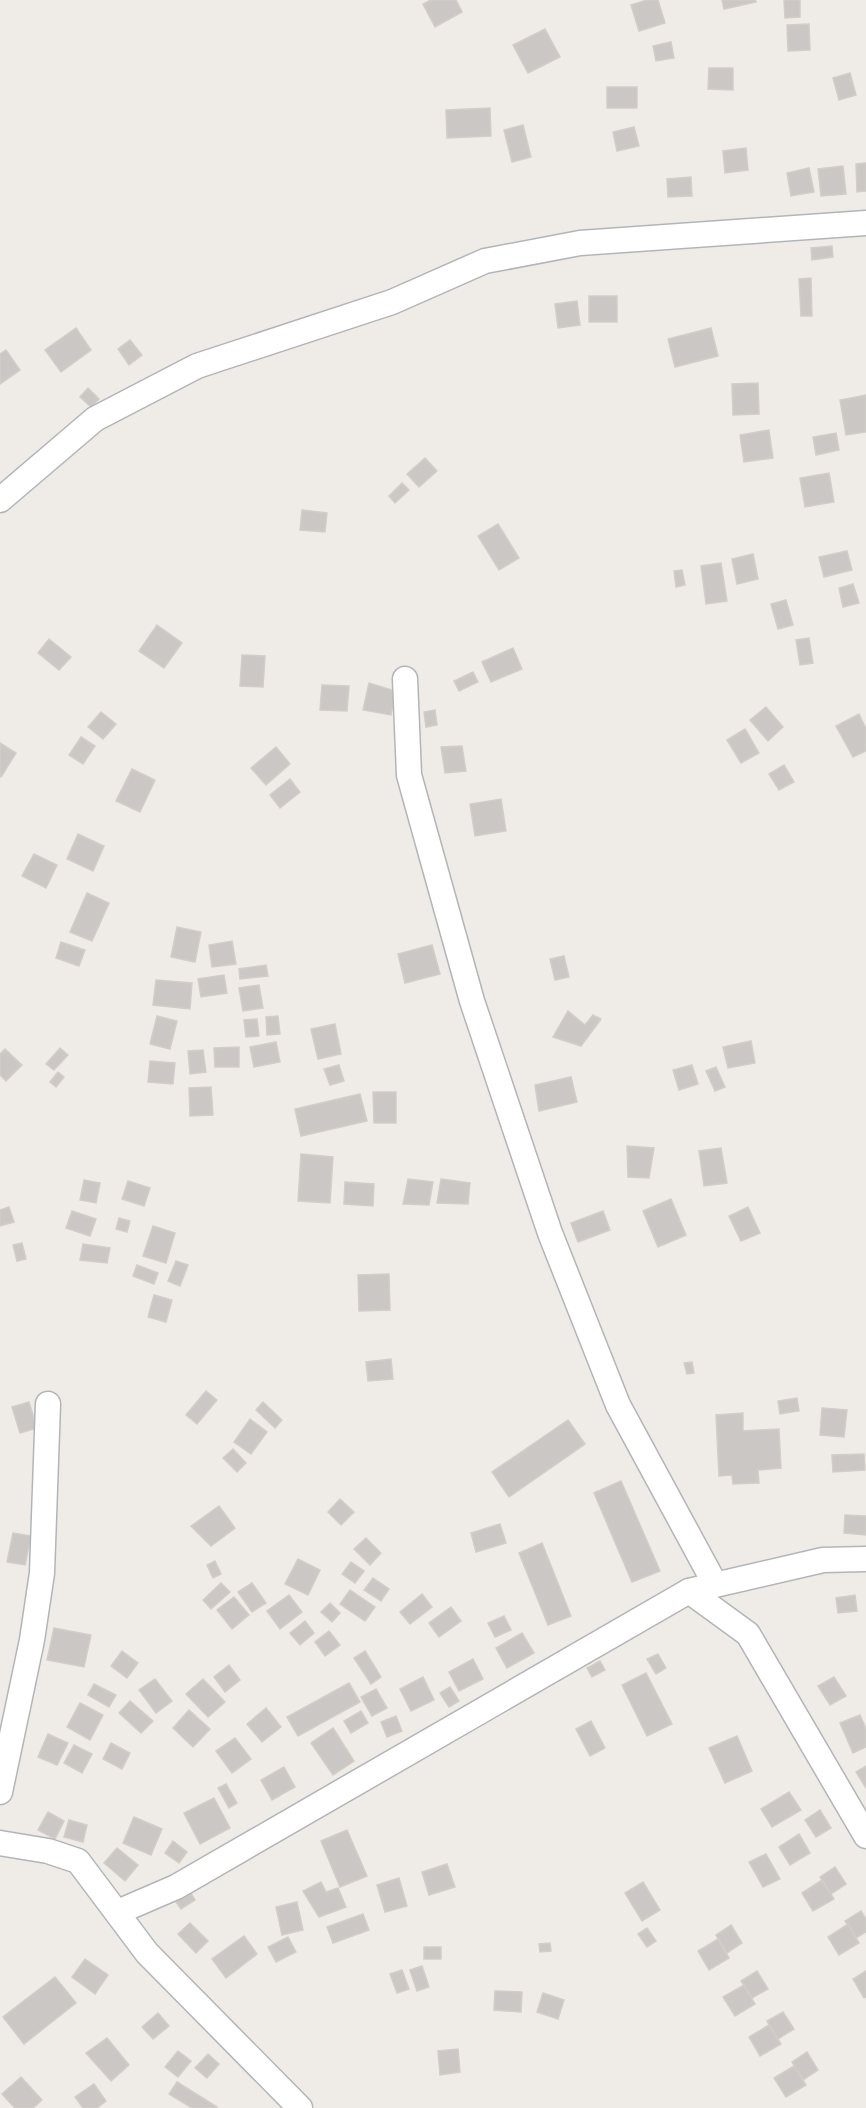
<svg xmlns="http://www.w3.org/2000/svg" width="866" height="2108" font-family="'Golos Text',sans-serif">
<rect width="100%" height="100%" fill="#efece8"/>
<!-- building -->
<g fill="#cbc7c4" stroke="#d3cdc6" stroke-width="1.5">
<path d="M431 0H456L462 12 435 27 423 4Z"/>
<path d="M647 0H658L665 23 639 31 631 5Z"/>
<path d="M722 0H755L756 2 724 9Z"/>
<path d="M784 0H800V17L785 18Z"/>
<path d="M809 24 810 50 788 51 787 25Z"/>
<path d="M545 29 560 57 528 73 513 45Z"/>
<path d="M671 42 674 58 656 61 653 46Z"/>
<path d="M709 68H733V90L708 89Z"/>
<path d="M850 73 856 95 839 100 833 78Z"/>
<rect x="607" y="87" width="30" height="21"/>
<path d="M490 108 491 136 447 138 446 110Z"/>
<path d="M523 125 531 157 512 162 504 130Z"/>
<path d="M634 127 639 146 617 151 613 132Z"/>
<path d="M746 148 748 170 725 173 723 151Z"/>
<path d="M866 163V191L857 192 856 164Z"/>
<path d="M843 166 846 194 821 196 818 169Z"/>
<path d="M809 168 814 192 791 196 787 173Z"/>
<path d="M691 177 692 196 668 197 667 179Z"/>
<path d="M832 246 833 257 812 260 811 248Z"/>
<path d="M811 278 812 316H801L799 279Z"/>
<rect x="589" y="296" width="28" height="26"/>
<path d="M577 301 580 325 558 328 555 304Z"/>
<path d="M76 328 91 350 61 372 45 350Z"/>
<path d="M711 328 718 356 675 367 668 339Z"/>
<path d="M130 340 142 355 129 365 118 349Z"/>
<path d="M6 350 20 370 0 384V354Z"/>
<path d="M758 383 759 414 733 415 732 384Z"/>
<path d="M88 388 99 399 91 407 80 397Z"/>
<path d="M866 395V432L846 435 840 400Z"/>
<path d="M769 430 773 458 744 462 740 435Z"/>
<path d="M836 433 839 450 816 455 813 437Z"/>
<path d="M425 458 437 471 419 487 407 474Z"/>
<path d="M829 473 834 502 805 507 800 478Z"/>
<path d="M402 483 409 490 395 503 389 496Z"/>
<path d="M302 510 327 513 325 532 300 530Z"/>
<path d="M498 524 519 558 499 570 478 536Z"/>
<path d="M847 551 852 570 824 577 819 557Z"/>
<path d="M753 554 758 579 737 584 732 559Z"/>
<path d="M721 563 727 601 706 604 701 566Z"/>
<path d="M682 570 685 585 676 587 674 571Z"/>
<path d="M853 584 859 603 843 607 839 588Z"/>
<path d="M786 600 793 625 778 629 771 604Z"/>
<path d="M157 625 182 643 164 668 139 651Z"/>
<path d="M809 638 813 663 800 665 796 640Z"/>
<path d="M49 639 71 657 59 670 38 653Z"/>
<path d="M513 648 522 669 491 682 482 662Z"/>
<path d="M242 655 265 656 263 687 240 686Z"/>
<path d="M473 672 478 682 459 691 454 681Z"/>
<path d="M369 683 395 691 391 715 363 710Z"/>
<path d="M322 685 349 686 347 711 320 710Z"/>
<path d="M766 707 783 727 768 741 750 720Z"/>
<path d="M435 710 437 725 426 727 424 712Z"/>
<path d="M101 712 116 724 103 739 88 727Z"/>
<path d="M859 714 866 729V751L853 757 836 726Z"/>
<path d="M745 729 759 753 741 763 727 740Z"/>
<path d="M81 737 95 746 83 764 69 755Z"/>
<path d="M0 743 16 753 1 777 0 776Z"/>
<path d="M462 746 466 771 445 773 441 747Z"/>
<path d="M276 747 290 764 266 785 251 768Z"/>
<path d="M784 765 794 782 779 790 769 774Z"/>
<path d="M132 769 155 780 140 812 116 801Z"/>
<path d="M290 779 300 792 280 808 270 795Z"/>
<path d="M501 799 506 831 475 836 470 804Z"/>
<path d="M78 834 104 846 93 871 67 859Z"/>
<path d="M34 854 57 865 46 888 22 876Z"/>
<path d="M87 893 109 903 92 941 70 932Z"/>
<path d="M177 927 201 932 195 962 171 957Z"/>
<path d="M232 941 236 964 212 967 209 945Z"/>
<path d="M61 942 85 950 79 966 56 958Z"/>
<path d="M432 945 440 974 405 983 398 954Z"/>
<path d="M564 956 569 977 555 980 550 959Z"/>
<path d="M266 965 268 976 240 979 239 969Z"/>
<path d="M224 975 227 993 201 997 198 979Z"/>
<path d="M156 980 192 983 190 1009 153 1005Z"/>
<path d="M259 985 263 1008 243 1011 239 988Z"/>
<path d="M568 1011 585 1025 593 1015 601 1019 581 1046 553 1037Z"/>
<path d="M157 1016 177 1021 170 1049 150 1044Z"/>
<path d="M278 1016 280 1034 267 1035 266 1017Z"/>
<path d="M257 1019 259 1036 246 1037 244 1020Z"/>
<path d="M335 1024 341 1054 318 1059 311 1029Z"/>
<path d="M751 1041 755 1063 728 1068 723 1047Z"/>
<path d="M276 1042 280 1062 254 1067 250 1047Z"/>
<path d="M239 1047V1067H215L214 1048Z"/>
<path d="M60 1048 68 1055 54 1070 46 1064Z"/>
<path d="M5 1049 22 1065 6 1081 0 1075V1054Z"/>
<path d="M203 1050 206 1072 190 1074 188 1051Z"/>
<path d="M150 1061 175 1063 173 1084 148 1082Z"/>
<path d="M339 1065 344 1081 330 1085 324 1069Z"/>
<path d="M692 1065 698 1084 679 1090 673 1070Z"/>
<path d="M716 1067 725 1087 715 1091 706 1071Z"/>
<path d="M58 1072 64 1077 56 1087 50 1082Z"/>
<path d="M571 1077 577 1102 539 1111 535 1085Z"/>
<path d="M211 1087 213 1115 190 1116 189 1088Z"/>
<path d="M373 1092H396V1123H374Z"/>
<path d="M360 1094 367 1121 301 1136 295 1109Z"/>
<path d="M627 1146 654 1148 649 1178 628 1177Z"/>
<path d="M721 1148 727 1183 704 1186 699 1151Z"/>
<path d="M301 1154 333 1157 330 1203 298 1201Z"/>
<path d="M408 1179 433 1182 429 1205 403 1204Z"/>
<path d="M441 1179 470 1183 468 1204 437 1203Z"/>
<path d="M84 1180 100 1183 96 1203 80 1200Z"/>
<path d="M128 1181 150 1188 144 1206 122 1199Z"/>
<path d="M345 1182 374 1184 373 1206 344 1204Z"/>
<path d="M671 1199 686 1235 658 1247 643 1211Z"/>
<path d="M9 1207 14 1222 0 1226V1210Z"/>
<path d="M748 1207 760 1233 741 1241 729 1216Z"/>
<path d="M72 1211 96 1219 90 1236 66 1228Z"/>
<path d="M603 1211 610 1230 578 1242 571 1223Z"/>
<path d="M119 1218 130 1221 127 1232 116 1229Z"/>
<path d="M153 1226 175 1233 166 1263 143 1256Z"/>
<path d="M22 1243 26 1259 17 1261 13 1245Z"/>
<path d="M83 1244 110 1248 107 1263 80 1260Z"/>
<path d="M176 1261 188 1265 180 1286 168 1281Z"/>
<path d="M137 1265 158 1273 154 1284 133 1276Z"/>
<path d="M389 1274 390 1310 359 1311 358 1275Z"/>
<path d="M154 1295 172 1300 166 1322 148 1317Z"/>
<path d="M391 1359 393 1379 368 1381 366 1362Z"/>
<path d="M692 1362 694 1373 687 1374 684 1363Z"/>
<path d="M206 1391 217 1400 197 1424 186 1415Z"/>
<path d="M797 1398 799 1411 780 1414 778 1401Z"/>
<path d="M29 1402 37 1428 20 1433 12 1407Z"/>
<path d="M263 1402 282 1420 275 1428 256 1410Z"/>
<path d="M822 1408 847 1410 844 1437 820 1435Z"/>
<path d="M743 1413V1431L779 1429 781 1468 758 1470 759 1483 733 1484 732 1475 719 1476 716 1415Z"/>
<path d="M250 1419 267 1432 251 1454 234 1442Z"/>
<path d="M568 1420 585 1444 509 1497 492 1472Z"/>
<path d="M233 1449 246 1463 237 1472 223 1458Z"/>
<path d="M864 1454 865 1470 833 1472 832 1455Z"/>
<path d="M621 1481 660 1571 632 1582 594 1493Z"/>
<path d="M340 1499 354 1512 341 1525 328 1512Z"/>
<path d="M219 1506 235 1528 211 1546 191 1526Z"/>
<path d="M845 1515 866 1516V1535L844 1533Z"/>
<path d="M500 1524 506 1543 476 1552 471 1533Z"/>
<path d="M13 1533 31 1536 25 1565 7 1562Z"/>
<path d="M366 1538 381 1553 370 1565 354 1549Z"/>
<path d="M542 1543 571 1616 548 1625 519 1553Z"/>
<path d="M298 1559 320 1570 308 1595 285 1584Z"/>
<path d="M215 1561 221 1574 213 1578 207 1565Z"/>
<path d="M351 1562 364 1571 355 1583 342 1574Z"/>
<path d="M373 1578 389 1589 381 1601 364 1590Z"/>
<path d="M221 1583 230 1592 211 1609 203 1600Z"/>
<path d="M252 1583 266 1603 252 1612 238 1592Z"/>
<path d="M350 1590 375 1607 365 1621 340 1604Z"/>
<path d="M422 1594 432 1607 410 1624 400 1612Z"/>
<path d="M289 1595 302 1612 280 1629 267 1611Z"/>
<path d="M855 1595 857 1611 838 1613 836 1598Z"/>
<path d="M234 1597 249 1615 232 1629 217 1610Z"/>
<path d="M330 1603 340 1613 332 1622 321 1612Z"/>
<path d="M451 1607 461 1621 439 1637 429 1623Z"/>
<path d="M504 1616 511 1630 495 1637 488 1623Z"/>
<path d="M305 1621 314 1633 300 1645 290 1633Z"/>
<path d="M54 1628 91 1635 84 1667 47 1660Z"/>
<path d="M329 1631 340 1645 325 1656 315 1642Z"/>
<path d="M522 1633 534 1653 507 1668 496 1648Z"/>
<path d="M122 1651 138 1663 127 1678 111 1666Z"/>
<path d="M365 1651 381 1677 371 1684 354 1658Z"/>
<path d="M658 1654 666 1668 656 1674 647 1659Z"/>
<path d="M473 1659 483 1679 459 1691 449 1672Z"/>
<path d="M600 1661 605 1670 592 1677 587 1668Z"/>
<path d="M229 1665 240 1680 225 1692 214 1677Z"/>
<path d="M646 1673 672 1724 647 1736 622 1685Z"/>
<path d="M423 1677 434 1700 411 1711 400 1689Z"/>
<path d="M834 1677 846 1696 830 1705 818 1686Z"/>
<path d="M155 1679 172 1701 156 1713 139 1690Z"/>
<path d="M203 1679 225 1702 208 1717 186 1694Z"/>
<path d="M349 1683 360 1702 298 1736 287 1717Z"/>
<path d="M94 1684 116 1695 109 1707 88 1695Z"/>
<path d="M450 1687 459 1701 449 1707 440 1693Z"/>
<path d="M376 1689 387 1708 372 1716 361 1697Z"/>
<path d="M130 1701 153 1721 141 1733 119 1713Z"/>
<path d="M80 1703 103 1715 90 1740 67 1727Z"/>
<path d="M266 1708 281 1727 262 1742 247 1724Z"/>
<path d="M189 1710 210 1729 193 1747 173 1728Z"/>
<path d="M361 1711 368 1723 351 1733 344 1721Z"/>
<path d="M860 1715 866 1729V1747L853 1753 840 1723Z"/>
<path d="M396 1716 402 1731 387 1737 381 1722Z"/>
<path d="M591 1721 605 1748 590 1756 576 1729Z"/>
<path d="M333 1728 354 1761 333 1775 311 1743Z"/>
<path d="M48 1734 68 1743 57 1765 38 1757Z"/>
<path d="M737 1736 752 1771 725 1783 709 1748Z"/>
<path d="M235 1738 251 1759 232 1773 216 1751Z"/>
<path d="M111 1743 130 1753 122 1769 103 1759Z"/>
<path d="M74 1745 92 1754 82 1773 64 1763Z"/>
<path d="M866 1766V1788L856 1772Z"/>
<path d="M284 1767 295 1787 272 1800 261 1780Z"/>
<path d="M226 1784 237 1803 229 1808 218 1788Z"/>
<path d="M789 1792 801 1810 772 1827 761 1809Z"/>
<path d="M214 1798 230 1828 200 1844 184 1813Z"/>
<path d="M820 1810 831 1828 816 1837 805 1820Z"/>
<path d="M48 1812 64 1821 55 1839 38 1830Z"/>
<path d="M134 1817 162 1829 151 1855 123 1843Z"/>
<path d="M69 1820 87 1825 83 1842 64 1837Z"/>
<path d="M347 1830 367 1876 340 1887 321 1841Z"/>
<path d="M799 1834 810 1853 790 1865 779 1847Z"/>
<path d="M173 1841 187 1852 179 1863 165 1853Z"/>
<path d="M117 1848 138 1865 125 1881 104 1863Z"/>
<path d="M766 1854 780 1879 763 1887 749 1862Z"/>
<path d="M447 1864 455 1887 429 1895 422 1872Z"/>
<path d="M835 1867 846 1884 831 1894 820 1877Z"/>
<path d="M399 1878 407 1906 385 1912 377 1885Z"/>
<path d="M822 1880 834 1899 813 1911 802 1893Z"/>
<path d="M321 1882 326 1892 338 1888 346 1907 319 1917 303 1891Z"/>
<path d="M643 1882 660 1910 642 1921 625 1893Z"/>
<path d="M191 1893 195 1900 181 1909 176 1902Z"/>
<path d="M297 1902 303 1930 282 1935 276 1907Z"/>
<path d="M861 1911 866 1919V1932L856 1938 845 1921Z"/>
<path d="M363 1914 369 1930 333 1943 327 1927Z"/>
<path d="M190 1923 208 1941 196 1953 178 1934Z"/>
<path d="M848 1924 859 1943 839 1955 828 1937Z"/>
<path d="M731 1925 742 1943 727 1953 716 1935Z"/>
<path d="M647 1928 656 1941 647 1947 638 1934Z"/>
<path d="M244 1936 257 1954 226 1978 212 1959Z"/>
<path d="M288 1937 296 1952 276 1962 268 1947Z"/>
<path d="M718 1939 729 1958 709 1970 698 1951Z"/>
<path d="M550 1943 551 1951 540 1952 539 1944Z"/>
<rect x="424" y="1947" width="17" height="12"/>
<path d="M85 1959 108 1975 95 1994 72 1977Z"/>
<path d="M422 1966 429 1987 417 1991 410 1970Z"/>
<path d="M402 1970 409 1989 397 1993 390 1974Z"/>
<path d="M757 1971 768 1989 752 1998 741 1981Z"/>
<path d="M866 1971V1997L864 1998 853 1979Z"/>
<path d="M55 1977 76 2003 24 2044 3 2017Z"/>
<path d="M744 1985 755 2004 735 2016 723 1997Z"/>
<path d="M495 1991 522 1992 521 2012 494 2010Z"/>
<path d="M543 1993 564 2000 558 2019 537 2012Z"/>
<path d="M783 2012 794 2029 778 2039 767 2021Z"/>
<path d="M158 2013 169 2026 153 2039 142 2027Z"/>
<path d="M769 2025 781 2044 760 2056 749 2037Z"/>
<path d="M107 2038 129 2065 111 2081 86 2053Z"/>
<path d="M458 2049 460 2072 440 2075 438 2051Z"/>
<path d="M178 2051 191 2061 178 2077 165 2067Z"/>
<path d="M807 2052 818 2070 803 2080 792 2062Z"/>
<path d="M208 2054 219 2064 207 2078 195 2068Z"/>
<path d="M794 2066 806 2085 786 2097 774 2078Z"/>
<path d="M21 2077 42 2100 33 2108H15L2 2094Z"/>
<path d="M177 2082 217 2107 216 2108H192L169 2094Z"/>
<path d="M94 2084 106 2101 97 2108H83L75 2097Z"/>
</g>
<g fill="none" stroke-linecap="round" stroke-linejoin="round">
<!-- minor casing -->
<g stroke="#b2b5b8" stroke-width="27">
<g id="minor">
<path d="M0 500 95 419 197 366 392 302 485 261 580 243 866 223"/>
<path d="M405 679 409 775 472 1001 550 1233 618 1405 715 1584"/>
<path d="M689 1591 748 1634 866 1836"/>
<path d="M0 1792 32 1640 42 1573 48 1404"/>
<path d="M0 1843 48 1851 78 1861 147 1953 300 2108"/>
<path d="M118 1912 176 1887 689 1591 823 1560 866 1559"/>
</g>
</g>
<!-- minor -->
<use href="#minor" stroke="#fff" stroke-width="24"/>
</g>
</svg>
